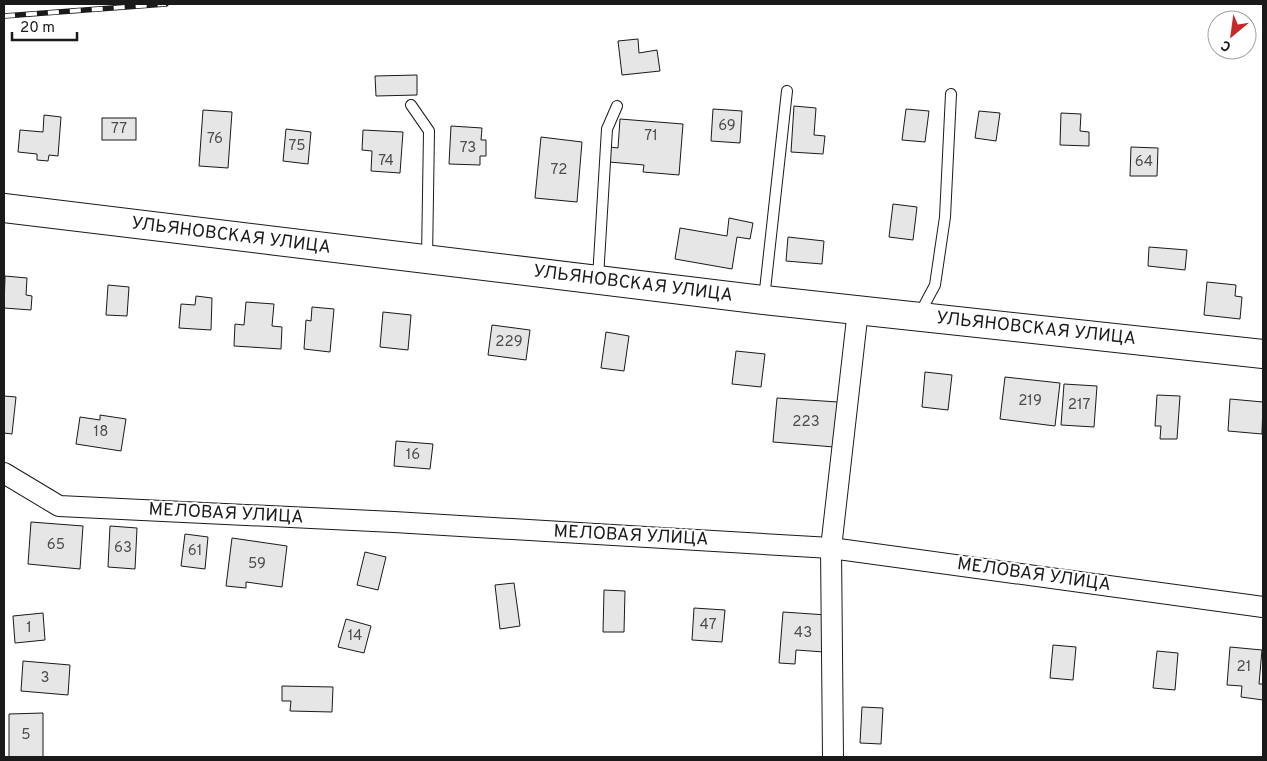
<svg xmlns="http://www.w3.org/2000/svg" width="1267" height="761" font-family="Overpass,sans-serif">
<rect width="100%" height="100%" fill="#fff"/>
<!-- building -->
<g fill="#e6e6e6" stroke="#1a1a1a">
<path d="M638 39 639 53 657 50 660 71 622 75 618 41Z"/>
<path d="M417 75V95L376 96 375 76Z"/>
<path d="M794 106 816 108 814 135 825 136 823 154 791 152Z"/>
<path d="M713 109 742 111 740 143 711 141Z"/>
<path d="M906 109 929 111 925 142 902 140Z"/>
<path d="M203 110 232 112 228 168 199 166Z"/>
<path d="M979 111 1000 113 996 141 975 138Z"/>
<path d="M1061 113 1081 114 1080 131 1089 132V146L1060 145Z"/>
<path d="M44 115 61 117 58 156 49 155 48 161 37 160V154L18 152 20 130 43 132Z"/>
<rect x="102" y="118" width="34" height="22"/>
<path d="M620 119 683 124 679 175 643 172 644 165 609 162 610 147 618 148Z"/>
<path d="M451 126 482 128 481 140H486V156H480V165L449 164Z"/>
<path d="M286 129 311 132 308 164 283 161Z"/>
<path d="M363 130 403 132 400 173 371 171 372 151 362 150Z"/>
<path d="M541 137 582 142 577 202 535 198Z"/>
<path d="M1131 147 1158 148 1157 176H1130Z"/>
<path d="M893 204 917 207 913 240 889 237Z"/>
<path d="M729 218 753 223 750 239 737 237 732 269 675 259 680 228 727 236Z"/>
<path d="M788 237 824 241 822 264 786 261Z"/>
<path d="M1149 247 1187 250 1185 270 1148 266Z"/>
<path d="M5 276 27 278 26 295 32 296 31 310 4 308Z"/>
<path d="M1207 282 1236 285 1235 296 1242 297 1240 319 1204 315Z"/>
<path d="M108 285 129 287 127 316 106 315Z"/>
<path d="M196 296 212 298 211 330 179 328 181 304 195 305Z"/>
<path d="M246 302 274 304 272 326 282 327 281 349 234 346 235 324 244 325Z"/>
<path d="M312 307 334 309 330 352 304 349 306 320 311 321Z"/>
<path d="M383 312 411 315 408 350 380 347Z"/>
<path d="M492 325 530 330 526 360 488 355Z"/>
<path d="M606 332 629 336 624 371 601 368Z"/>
<path d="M736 351 765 354 761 387 732 384Z"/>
<path d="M925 372 952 375 948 410 922 407Z"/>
<path d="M1005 377 1060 383 1055 426 1000 419Z"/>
<path d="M1064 384 1097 386 1094 427 1061 425Z"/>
<path d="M1157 395 1180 396 1177 439H1160L1161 426H1155Z"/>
<path d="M4 396 16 397 12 434 4 433Z"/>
<path d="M777 398 838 402 834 447 773 442Z"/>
<path d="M1230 399 1263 402 1262 434 1228 431Z"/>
<path d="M100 415 126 419 121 451 76 444 80 417 100 420Z"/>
<path d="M396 441 433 444 430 469 394 466Z"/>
<path d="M31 522 83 526 80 569 28 564Z"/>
<path d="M110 526 137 528 135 569 108 567Z"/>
<path d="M185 534 208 537 205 569 181 566Z"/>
<path d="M232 538 287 546 282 587 246 582V588L226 586Z"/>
<path d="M365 552 386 557 378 590 357 585Z"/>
<path d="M514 583 520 626 500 629 495 585Z"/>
<path d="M604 590 625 591 624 632H603Z"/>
<path d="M694 608 725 610 722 642 692 640Z"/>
<path d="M783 612 827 615 824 652 796 650 795 664 779 663Z"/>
<path d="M43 613 45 640 15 643 13 616Z"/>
<path d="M346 619 371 626 364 653 338 647Z"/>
<path d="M1053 645 1076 647 1073 680 1050 678Z"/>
<path d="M1230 647 1262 650 1259 684H1263V700L1241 697 1242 686 1227 685Z"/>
<path d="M1157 651 1178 653 1175 690 1153 688Z"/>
<path d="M23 661 70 665 68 695 21 691Z"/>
<path d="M282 686 333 687 332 712 290 711 291 701H282Z"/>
<path d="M862 707 883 708 881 744 860 743Z"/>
<path d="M43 713V757H9V714Z"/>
</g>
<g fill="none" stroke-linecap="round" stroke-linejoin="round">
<!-- lane casing -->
<g stroke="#1a1a1a" stroke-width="12">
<g id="lane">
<path d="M411 105 429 131 427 259"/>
<path d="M598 278 607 129 617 106"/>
<path d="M764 299 787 91"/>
<path d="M919 315 935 285 945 217 951 94"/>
</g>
</g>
<!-- street casing -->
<g stroke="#1a1a1a" stroke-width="22">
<g id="street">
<path d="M4 473 59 506 394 522 831 548 1263 607"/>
<path d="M833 757 831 548 858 310"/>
</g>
</g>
<!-- secondary casing -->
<g stroke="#1a1a1a" stroke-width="30">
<path id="secondary" d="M4 208 764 300 1263 354"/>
</g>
<!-- lane -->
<use href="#lane" stroke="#fff" stroke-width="10"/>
<!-- street -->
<use href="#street" stroke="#fff" stroke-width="20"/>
<!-- secondary -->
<use href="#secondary" stroke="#fff" stroke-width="28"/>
<!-- rail casing -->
<g stroke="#1a1a1a" stroke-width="5.5">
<path id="rail" d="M4 16 166 4"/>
</g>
<!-- rail -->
<use href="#rail" stroke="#fff" stroke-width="4" stroke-dasharray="11" stroke-linecap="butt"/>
</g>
<g text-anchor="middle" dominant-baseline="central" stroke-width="4" stroke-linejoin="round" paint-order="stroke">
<!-- number labels -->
<g font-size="15" fill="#4d4d4d">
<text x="727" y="126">69</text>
<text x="119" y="129">77</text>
<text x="651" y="136">71</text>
<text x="215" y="139">76</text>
<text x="297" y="146">75</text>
<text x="468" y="148">73</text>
<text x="386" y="161">74</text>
<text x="1144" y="162">64</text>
<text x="559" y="170">72</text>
<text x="509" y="342">229</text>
<text x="1030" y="401">219</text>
<text x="1079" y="405">217</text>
<text x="806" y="422">223</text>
<text x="101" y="432">18</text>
<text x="413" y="455">16</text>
<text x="56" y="545">65</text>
<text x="123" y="548">63</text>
<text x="195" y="551">61</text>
<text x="257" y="564">59</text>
<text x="708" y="625">47</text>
<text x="29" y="628">1</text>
<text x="803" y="633">43</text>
<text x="355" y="636">14</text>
<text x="1244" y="667">21</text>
<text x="45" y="678">3</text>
<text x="26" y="735">5</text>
</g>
<!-- street labels -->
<g font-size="18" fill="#1a1a1a" stroke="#fff">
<text transform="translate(231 236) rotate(7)">УЛЬЯНОВСКАЯ УЛИЦА</text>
<text transform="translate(633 284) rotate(7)">УЛЬЯНОВСКАЯ УЛИЦА</text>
<text transform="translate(1036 329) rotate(6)">УЛЬЯНОВСКАЯ УЛИЦА</text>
<text transform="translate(226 514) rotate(3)">МЕЛОВАЯ УЛИЦА</text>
<text transform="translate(631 536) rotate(3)">МЕЛОВАЯ УЛИЦА</text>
<text transform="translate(1034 575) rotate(8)">МЕЛОВАЯ УЛИЦА</text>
</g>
</g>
<!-- border -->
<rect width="1267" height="761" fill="none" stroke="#1a1a1a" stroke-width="10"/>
<!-- north arrow -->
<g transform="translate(1232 35) rotate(209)"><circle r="24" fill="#ffffff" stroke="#a3a3a3"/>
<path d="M0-4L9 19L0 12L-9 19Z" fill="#c62828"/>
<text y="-8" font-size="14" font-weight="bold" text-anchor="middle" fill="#1a1a1a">С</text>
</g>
<!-- scale -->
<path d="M12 32v8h65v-8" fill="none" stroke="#1a1a1a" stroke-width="2.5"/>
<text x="20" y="32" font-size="15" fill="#1a1a1a" stroke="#ffffff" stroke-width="4" paint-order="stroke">20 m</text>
</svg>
